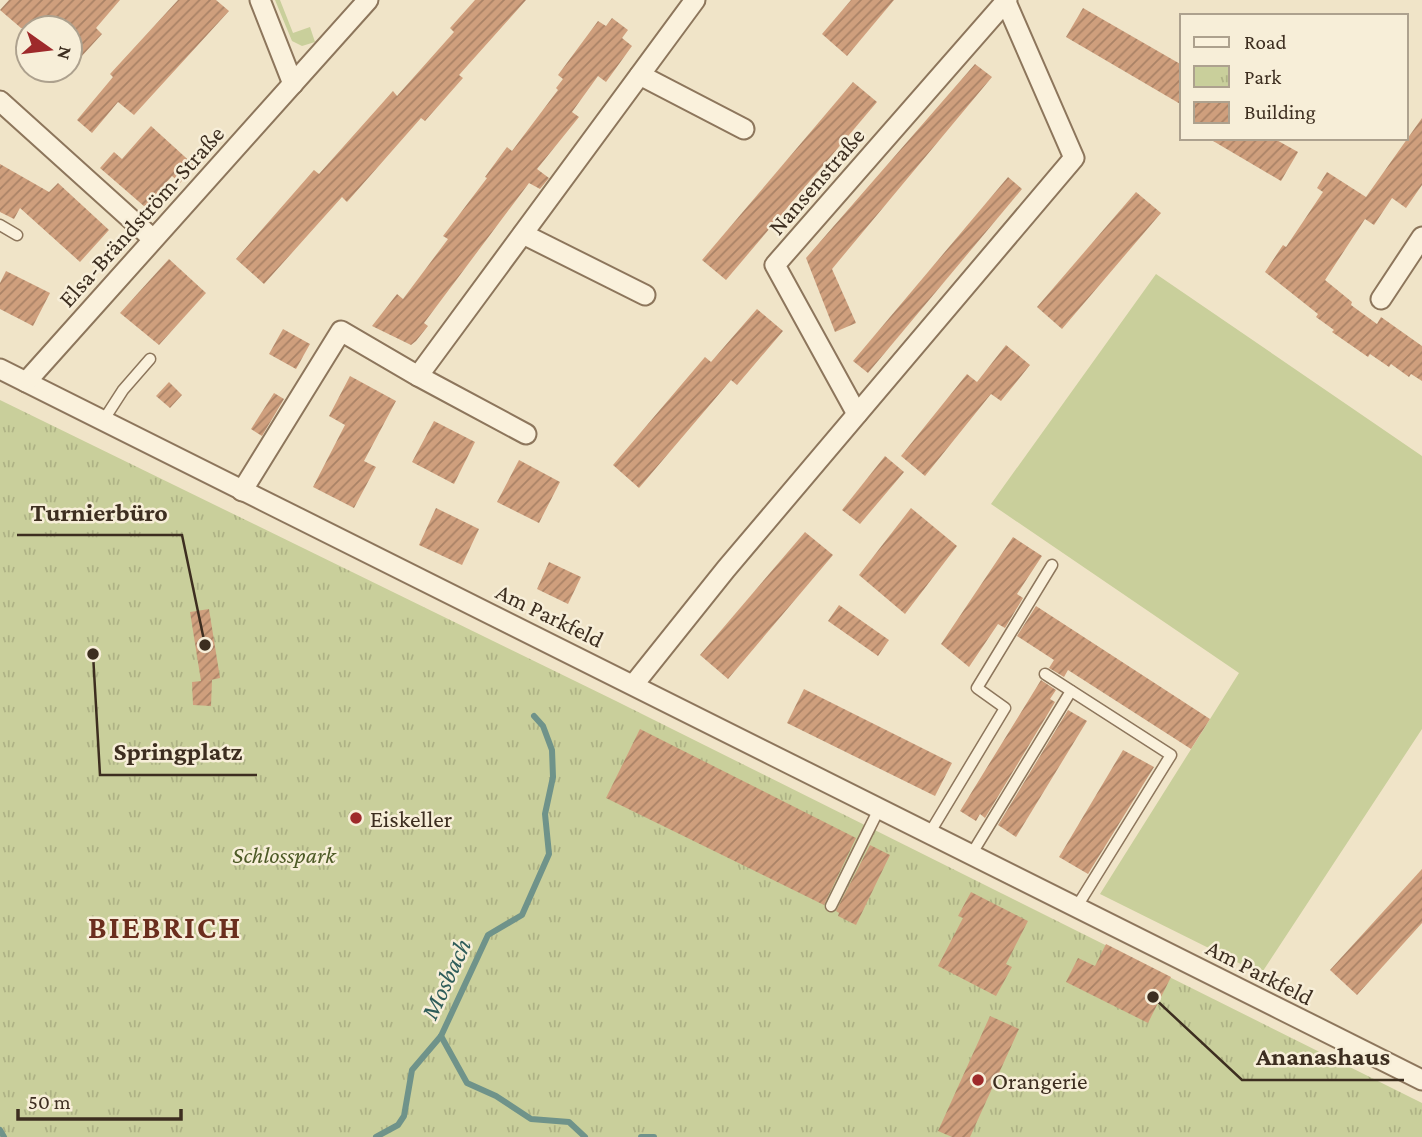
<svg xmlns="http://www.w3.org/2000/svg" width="1422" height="1137" font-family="'Crimson Pro',serif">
<defs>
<pattern id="park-tufts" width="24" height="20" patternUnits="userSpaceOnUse" patternTransform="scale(1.75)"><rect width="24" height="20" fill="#c9cf9b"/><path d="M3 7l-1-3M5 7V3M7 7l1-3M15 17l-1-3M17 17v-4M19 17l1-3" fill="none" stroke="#aeb285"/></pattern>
<pattern id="building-hatch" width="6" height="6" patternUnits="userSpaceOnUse" patternTransform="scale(1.75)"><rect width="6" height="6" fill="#cf9f7d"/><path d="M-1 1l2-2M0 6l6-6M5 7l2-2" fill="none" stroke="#a98266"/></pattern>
</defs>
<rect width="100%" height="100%" fill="#f0e4c8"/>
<!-- green -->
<g fill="#c9cf9b">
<path d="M275 0H280L293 33 310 27 315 42 302 46 292 41Z"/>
<path d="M1156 274 1422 456V729L1261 974 1100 894 1239 673 991 504Z"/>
</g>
<!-- park -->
<path fill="url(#park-tufts)" d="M0 400 616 701 1422 1103V1137H0Z"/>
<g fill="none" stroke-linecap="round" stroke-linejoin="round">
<!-- stream -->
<g stroke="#6f938a" stroke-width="6">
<path d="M441 1036 467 1083 496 1096 531 1119 569 1122 585 1137"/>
<path d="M0 1130 4 1137"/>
<path d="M376 1137 398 1125 404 1116 412 1070 441 1036 488 935 522 915 549 854 545 814 553 777 552 750 543 726 534 716"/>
<path d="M641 1137H654"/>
</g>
</g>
<!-- building -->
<g fill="url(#building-hatch)">
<path d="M9 0H120L96 28 102 34 70 69V28H21L0 10Z"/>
<path d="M178 0H216L229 11 134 115 118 102 92 133 77 120 113 77 110 74Z"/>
<path d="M475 0H526L459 75 463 78 425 121 421 118 347 202 342 197 264 284 236 259 314 170 319 174 393 91 397 96 454 32 450 28Z"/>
<path d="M851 0H894L847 56 822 34Z"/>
<path d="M1083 8 1182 65V105L1066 37Z"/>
<path d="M612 18 628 30 622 38 632 46 606 82 598 76 572 112 579 117 537 169 549 178 540 189 529 183 424 323 428 326 416 341 411 345 372 326 397 294 403 299 448 239 443 236 487 178 485 177 507 147 512 151 558 90 556 88 563 79 558 75 598 21 606 26Z"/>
<path d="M975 64 992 77 832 269 856 323 835 332 806 258Z"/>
<path d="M853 82 877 102 726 280 702 260Z"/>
<path d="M1422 118V185L1406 208 1392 198 1374 225 1365 219 1325 280 1352 302 1351 305 1377 324 1381 317 1422 346V381L1411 374 1409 377 1391 364 1389 367 1370 354 1368 357 1332 332 1334 330 1316 317 1318 314 1265 272 1283 245 1286 247 1323 192 1317 188 1327 172 1366 197Z"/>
<path d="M151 126 195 166 180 183 172 176 145 207 100 168 114 152 122 159Z"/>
<path d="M1208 138H1273L1298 152 1281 181Z"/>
<path d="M0 164 49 192 58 183 109 230 80 262 20 208 14 219 0 212Z"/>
<path d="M1008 177 1022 189 868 373 853 361Z"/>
<path d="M1136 192 1161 213 1062 329 1037 307Z"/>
<path d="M169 259 206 293 159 345 120 313Z"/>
<path d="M6 271 50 293 33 326 0 309V283Z"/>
<path d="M757 309 783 331 737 385 731 380 639 488 613 465 705 357 711 362Z"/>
<path d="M283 329 310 344 296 369 269 354Z"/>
<path d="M1006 345 1030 365 1001 401 991 394 925 476 901 456 967 374 977 382Z"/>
<path d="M350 376 396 401 364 461 376 467 354 508 313 487 345 425 329 416Z"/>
<path d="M169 382 182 395 170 408 156 396Z"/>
<path d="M274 393 284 399 262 436 251 429Z"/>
<path d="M434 421 475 442 454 484 412 462Z"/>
<path d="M885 456 904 472 860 524 842 510Z"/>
<path d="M519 460 560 482 539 523 497 502Z"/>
<path d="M436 508 479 529 462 565 419 545Z"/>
<path d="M911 508 957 546 905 614 859 575Z"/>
<path d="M805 532 833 555 728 679 700 655Z"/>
<path d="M1013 537 1042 556 1017 594 1023 598 1005 628 998 624 969 667 941 644Z"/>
<path d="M549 562 581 577 568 604 537 589Z"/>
<path d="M839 605 889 640 878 656 828 621Z"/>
<path d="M1036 606 1210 719 1191 749 1068 670 1064 677 1049 668 1054 660 1017 636Z"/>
<path d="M209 609 220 678 206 681 212 680 211 706 193 705 192 682 201 681 190 612Z"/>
<path d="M1041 680 1056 690 1050 699 1055 702 985 818 980 814 976 821 960 811Z"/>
<path d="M804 689 952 763 935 796 787 723Z"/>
<path d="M1068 710 1087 721 1016 837 998 825Z"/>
<path d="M640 729 856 838 824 905 606 798Z"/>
<path d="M1123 750 1154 767 1088 874 1059 857Z"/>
<path d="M870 845 890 855 856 925 838 916 839 913 836 911Z"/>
<path d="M1422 869V923L1357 995 1330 970Z"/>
<path d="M971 892 1028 921 1006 964 1012 967 996 996 938 966 963 918 958 916Z"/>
<path d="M1106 944 1171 977 1148 1023 1066 982 1078 958 1095 966Z"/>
<path d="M990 1016 1019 1029 970 1137H952L938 1131Z"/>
</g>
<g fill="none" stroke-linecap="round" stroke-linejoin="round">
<!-- service casing -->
<g stroke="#8d765c" stroke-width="13">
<g id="service">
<path d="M0 225 17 235"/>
<path d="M103 421 123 390 150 359"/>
<path d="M1045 674 1171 755 1076 908"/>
<path d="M929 834 1005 708 977 688 1052 565"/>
<path d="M971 855 1071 691"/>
<path d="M831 906 879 809"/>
</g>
</g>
<!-- minor casing -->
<g stroke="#8d765c" stroke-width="23">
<g id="minor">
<path d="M260 0 293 84"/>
<path d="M640 75 744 129"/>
<path d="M0 101 153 239"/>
<path d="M523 234 645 295"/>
<path d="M1381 299 1422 237"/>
<path d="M0 369 1422 1080"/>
<path d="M418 376 526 434"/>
<path d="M26 382 368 0"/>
<path d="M857 414 775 265 1007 0"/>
<path d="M242 491 341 331 418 376 695 0"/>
<path d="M634 684 726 569 1074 158 1006 2"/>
</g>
</g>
<!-- service -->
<use href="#service" stroke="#faf1dc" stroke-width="10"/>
<!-- minor -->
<use href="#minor" stroke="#faf1dc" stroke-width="19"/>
</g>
<!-- markers -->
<g fill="#9e2a2b" stroke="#f7eed8" stroke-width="2.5">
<circle cx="356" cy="818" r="7"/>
<circle cx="978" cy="1080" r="7"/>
</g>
<g text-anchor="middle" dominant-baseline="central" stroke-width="5" stroke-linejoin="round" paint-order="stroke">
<!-- street labels -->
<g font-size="24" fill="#3d2e20" stroke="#f7eed8">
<text transform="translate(816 181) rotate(-49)">Nansenstraße</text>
<text transform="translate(141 216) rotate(-48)">Elsa-Brändström-Straße</text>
<text transform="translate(550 615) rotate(26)">Am Parkfeld</text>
<text transform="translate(1260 972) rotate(27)">Am Parkfeld</text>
</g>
<!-- poi labels -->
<g font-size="24" fill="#3d2e20" stroke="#f7eed8" text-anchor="start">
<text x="370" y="818">Eiskeller</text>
<text x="992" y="1080">Orangerie</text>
</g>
<!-- park labels -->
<g font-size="24" font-style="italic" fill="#4d5a26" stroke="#f7eed8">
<text x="284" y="854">Schlosspark</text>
</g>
<!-- water labels -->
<g font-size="26" font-style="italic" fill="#2f5d5a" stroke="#f7eed8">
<text transform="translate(446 979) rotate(-65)">Mosbach</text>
</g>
<!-- district labels -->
<g font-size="32" font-weight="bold" letter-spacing="2" fill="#6b2e1e" stroke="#f7eed8">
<text x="165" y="927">BIEBRICH</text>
</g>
</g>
<!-- callouts -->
<path fill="none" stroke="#3d2e20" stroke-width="2.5" d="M205 645L182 535H17M93 654L100 775H257M1153 997L1242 1080H1404"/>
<g fill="#3d2e20" stroke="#f7eed8" stroke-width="2.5">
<circle cx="205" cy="645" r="7"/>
<circle cx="93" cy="654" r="7"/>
<circle cx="1153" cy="997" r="7"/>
</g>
<g font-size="26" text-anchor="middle" font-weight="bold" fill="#3d2e20" stroke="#f7eed8" stroke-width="5" stroke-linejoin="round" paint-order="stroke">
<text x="99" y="521">Turnierbüro</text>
<text x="178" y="760">Springplatz</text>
<text x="1323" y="1065">Ananashaus</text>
</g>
<!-- legend -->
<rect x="1180" y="14" width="228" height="126" fill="#f7eed8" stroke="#ada18e" stroke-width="2"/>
<rect x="1194" y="37" width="35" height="10" fill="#faf1dc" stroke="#ada18e" stroke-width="2"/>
<text x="1244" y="49" font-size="21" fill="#3d2e20">Road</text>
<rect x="1194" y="66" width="35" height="21" fill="url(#park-tufts)" stroke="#ada18e" stroke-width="2"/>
<text x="1244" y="84" font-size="21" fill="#3d2e20">Park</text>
<rect x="1194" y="102" width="35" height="21" fill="url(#building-hatch)" stroke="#ada18e" stroke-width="2"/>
<text x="1244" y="119" font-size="21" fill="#3d2e20">Building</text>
<!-- north arrow -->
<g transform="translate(49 49) rotate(104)"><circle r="33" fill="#f7eed8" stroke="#ada18e" stroke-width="2"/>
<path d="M0-5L12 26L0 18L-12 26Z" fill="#9e2a2b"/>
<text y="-10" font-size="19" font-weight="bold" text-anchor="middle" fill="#3d2e20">N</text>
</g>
<!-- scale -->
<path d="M18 1109v10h163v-10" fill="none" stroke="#3d2e20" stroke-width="3.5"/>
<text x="28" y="1109" font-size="21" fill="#3d2e20" stroke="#f7eed8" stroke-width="5" paint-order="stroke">50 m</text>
</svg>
